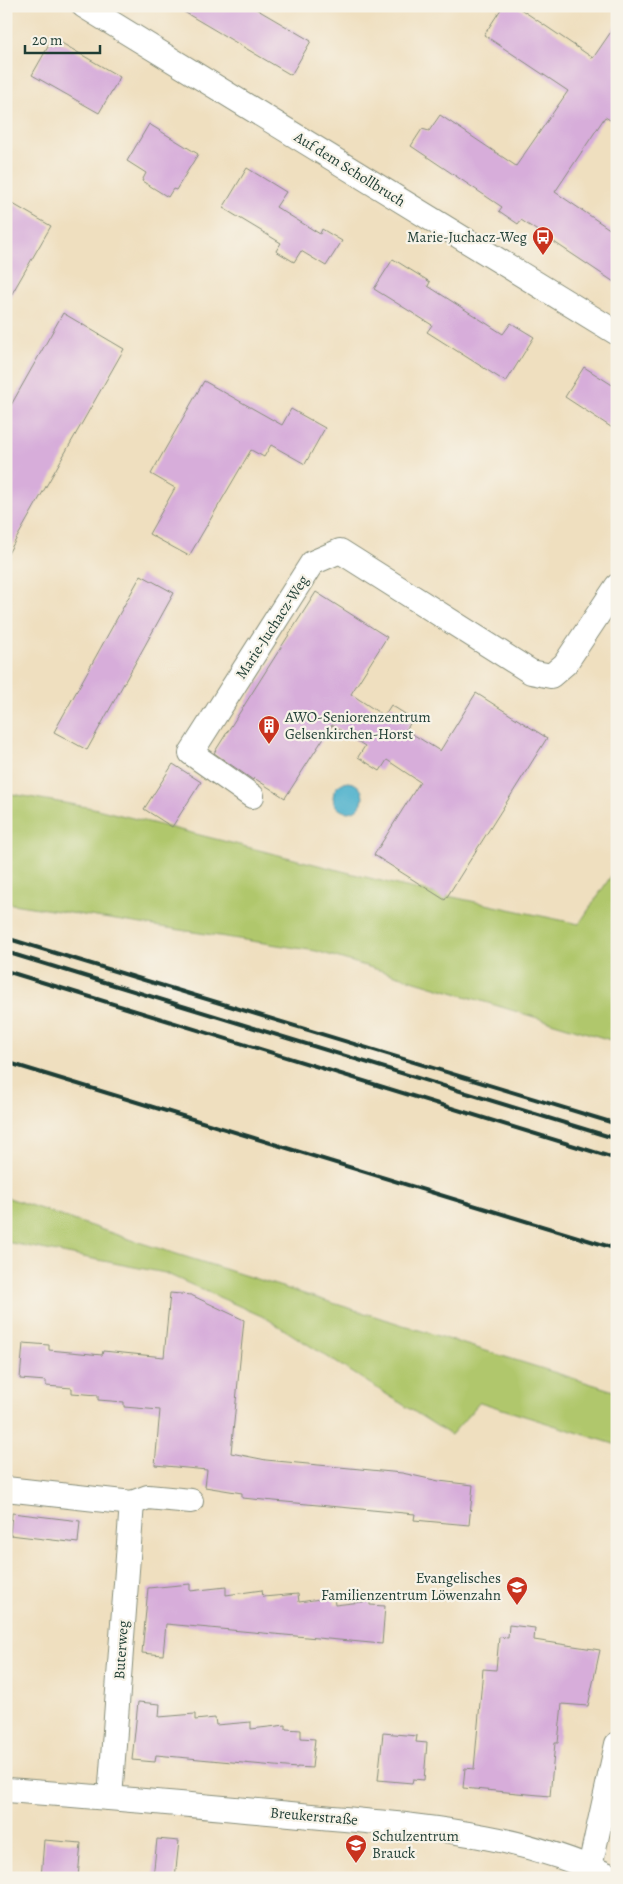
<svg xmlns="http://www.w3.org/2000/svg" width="623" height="1884" font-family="Alegreya,serif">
<rect width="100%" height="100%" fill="#f7f3e8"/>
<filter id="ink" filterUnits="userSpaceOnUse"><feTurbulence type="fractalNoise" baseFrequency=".02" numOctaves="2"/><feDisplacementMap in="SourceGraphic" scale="10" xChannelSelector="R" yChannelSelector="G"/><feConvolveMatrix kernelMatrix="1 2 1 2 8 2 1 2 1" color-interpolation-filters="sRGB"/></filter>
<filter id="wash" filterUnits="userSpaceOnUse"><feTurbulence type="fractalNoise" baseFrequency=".0096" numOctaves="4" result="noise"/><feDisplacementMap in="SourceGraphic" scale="20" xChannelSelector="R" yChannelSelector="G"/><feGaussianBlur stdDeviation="1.12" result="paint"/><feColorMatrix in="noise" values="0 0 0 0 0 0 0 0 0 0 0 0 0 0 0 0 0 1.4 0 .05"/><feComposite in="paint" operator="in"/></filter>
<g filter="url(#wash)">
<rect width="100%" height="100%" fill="#efdfbf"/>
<!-- green -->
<g fill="#b0c76c" stroke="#688250">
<path d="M6 793 93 808 401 886 579 924 617 867V1042L316 951 6 903Z"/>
<path d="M6 1197 135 1241 617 1392V1445L480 1402 451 1435 266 1318 165 1273 6 1242Z"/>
</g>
<!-- water -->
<circle fill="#4db1cc" stroke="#367780" cx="348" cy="797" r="15"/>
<g id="blocks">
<!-- building -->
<g fill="#d7adda">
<path d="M174 6H251L311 41 291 75Z"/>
<path d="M503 6H516L593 58 617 23V124L605 117 555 192 617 234V284L521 220 518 224 499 211 502 207 411 146 422 129 429 131 440 115 516 166 568 91 484 35Z"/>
<path d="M53 38 120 77 99 113 32 75Z"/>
<path d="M149 124 198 154 176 190 173 189 168 197 142 181 146 173 127 161Z"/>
<path d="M247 168 286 192 276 207 320 234 322 229 342 241 326 266 301 251 294 262 276 251 281 243 223 208Z"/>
<path d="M6 200 51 226 6 304Z"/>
<path d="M393 259 430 282 428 286 503 334 511 323 534 337 506 382 427 332 432 325 374 289Z"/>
<path d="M63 313 124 349 6 557V414Z"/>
<path d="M584 367 617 388V431L565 397Z"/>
<path d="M204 381 282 425 291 409 325 428 305 464 271 445 264 457 251 450 189 556 149 534 175 488 151 474Z"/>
<path d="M141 575 174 593 87 750 54 732Z"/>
<path d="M316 592 387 637 351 694 384 716 391 705 413 719 406 730 440 751 476 693 547 738 445 900 374 855 420 782 387 760 380 771 358 757 365 746 332 725 285 798 254 778 253 780 214 753Z"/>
<path d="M173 764 201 782 172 827 144 809Z"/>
<path d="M170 1293 191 1295 244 1320 231 1453 266 1460 402 1473 439 1481 473 1485 469 1525 414 1520 415 1514 242 1498V1493L205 1487 207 1470 155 1465 160 1410 124 1407V1402L98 1400V1395L72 1393V1388L46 1386V1381L20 1379 23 1343 49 1345V1350L102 1355 103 1351 164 1357Z"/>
<path d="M12 1513 80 1521 78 1543 10 1535Z"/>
<path d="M190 1584V1591L226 1587V1595L262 1590 263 1597 298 1594 299 1602 334 1597 335 1605 370 1601V1605L385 1606 382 1644 166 1624 163 1655 142 1653 148 1588Z"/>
<path d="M509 1625 535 1628 534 1640 600 1650 588 1706 562 1704 558 1743H555L550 1796 463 1788 465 1768 474 1769 483 1669 496 1670 499 1637 508 1638Z"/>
<path d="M138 1702 160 1704 159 1717 195 1714V1720L215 1718 216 1725 251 1722V1729L286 1725V1729L301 1730V1738L315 1739 312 1768 297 1767V1768L156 1755 155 1762 132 1760Z"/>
<path d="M383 1733 417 1736 416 1742 427 1743 424 1780 413 1779 412 1783 378 1780Z"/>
<path d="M157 1839 179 1841 175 1878H153Z"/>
<path d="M44 1840 81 1843 78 1878H41Z"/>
</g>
</g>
</g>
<g filter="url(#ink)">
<use href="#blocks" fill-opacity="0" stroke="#878e7a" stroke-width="1"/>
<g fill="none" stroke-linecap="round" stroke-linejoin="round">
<!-- street casing -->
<g stroke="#878e7a" stroke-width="26">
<g id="street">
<path d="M84 6 617 333"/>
<path d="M252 796 191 753 312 563 340 551 531 672 551 676 565 664 617 586"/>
<path d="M6 1489 132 1503 110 1798"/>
<path d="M132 1503 148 1497 191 1501"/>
<path d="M6 1790C105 1797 203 1806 301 1815 362 1821 424 1825 485 1837 529 1845 574 1860 615 1878"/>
<path d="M590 1867 617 1744"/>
</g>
</g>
<!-- street -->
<use href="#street" stroke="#fff" stroke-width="24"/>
<!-- rail -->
<g stroke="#1f3d34" stroke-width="4">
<path d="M6 938 617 1124"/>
<path d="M6 952 617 1139"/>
<path d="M6 971 617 1159"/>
<path d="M6 1062 617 1249"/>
</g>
</g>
</g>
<!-- icons -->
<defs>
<g id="bus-pin" transform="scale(1.125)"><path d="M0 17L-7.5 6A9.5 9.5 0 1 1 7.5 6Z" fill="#c8321e" stroke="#f7f3e8"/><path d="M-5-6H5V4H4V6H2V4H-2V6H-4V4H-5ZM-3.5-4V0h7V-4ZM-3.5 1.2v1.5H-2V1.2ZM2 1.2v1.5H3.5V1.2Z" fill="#fff"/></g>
<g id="building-pin" transform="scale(1.125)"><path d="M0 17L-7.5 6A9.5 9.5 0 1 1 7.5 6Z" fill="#c8321e" stroke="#f7f3e8"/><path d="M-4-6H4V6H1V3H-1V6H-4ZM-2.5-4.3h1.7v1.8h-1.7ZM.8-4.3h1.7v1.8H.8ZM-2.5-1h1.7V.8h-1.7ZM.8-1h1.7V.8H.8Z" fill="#fff"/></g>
<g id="school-pin" transform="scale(1.125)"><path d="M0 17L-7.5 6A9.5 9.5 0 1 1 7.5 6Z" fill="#c8321e" stroke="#f7f3e8"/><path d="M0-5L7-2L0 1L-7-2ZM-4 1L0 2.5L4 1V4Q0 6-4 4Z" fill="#fff"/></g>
</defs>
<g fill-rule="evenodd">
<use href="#bus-pin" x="543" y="237"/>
<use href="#building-pin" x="269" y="726"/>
<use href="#school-pin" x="517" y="1587"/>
<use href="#school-pin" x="356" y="1845"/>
</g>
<g text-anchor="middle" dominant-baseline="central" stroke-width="4.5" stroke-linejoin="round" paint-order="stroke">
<!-- street labels -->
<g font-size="15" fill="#1f3d34" stroke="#f7f3e8">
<text transform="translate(350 169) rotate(32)">Auf dem Schollbruch</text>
<text transform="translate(272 627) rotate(-57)">Marie-Juchacz-Weg</text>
<text transform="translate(121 1650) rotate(-86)">Buterweg</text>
<text transform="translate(314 1816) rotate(5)">Breukerstraße</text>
</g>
<!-- poi labels -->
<g font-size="15" fill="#1f3d34" stroke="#f7f3e8" text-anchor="end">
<text x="527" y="237">Marie-Juchacz-Weg</text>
<text x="285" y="717" text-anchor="start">AWO-Seniorenzentrum<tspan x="285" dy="17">Gelsenkirchen-Horst</tspan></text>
<text x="501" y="1578">Evangelisches<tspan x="501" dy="17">Familienzentrum Löwenzahn</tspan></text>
<text x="372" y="1836" text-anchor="start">Schulzentrum<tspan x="372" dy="17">Brauck</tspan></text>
</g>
</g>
<!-- margin -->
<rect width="623" height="1884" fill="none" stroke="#f7f3e8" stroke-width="25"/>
<!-- scale -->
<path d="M25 45v8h75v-8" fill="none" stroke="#1f3d34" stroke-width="2.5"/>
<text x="32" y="45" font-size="15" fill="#1f3d34" stroke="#f7f3e8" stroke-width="4" paint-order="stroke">20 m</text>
</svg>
